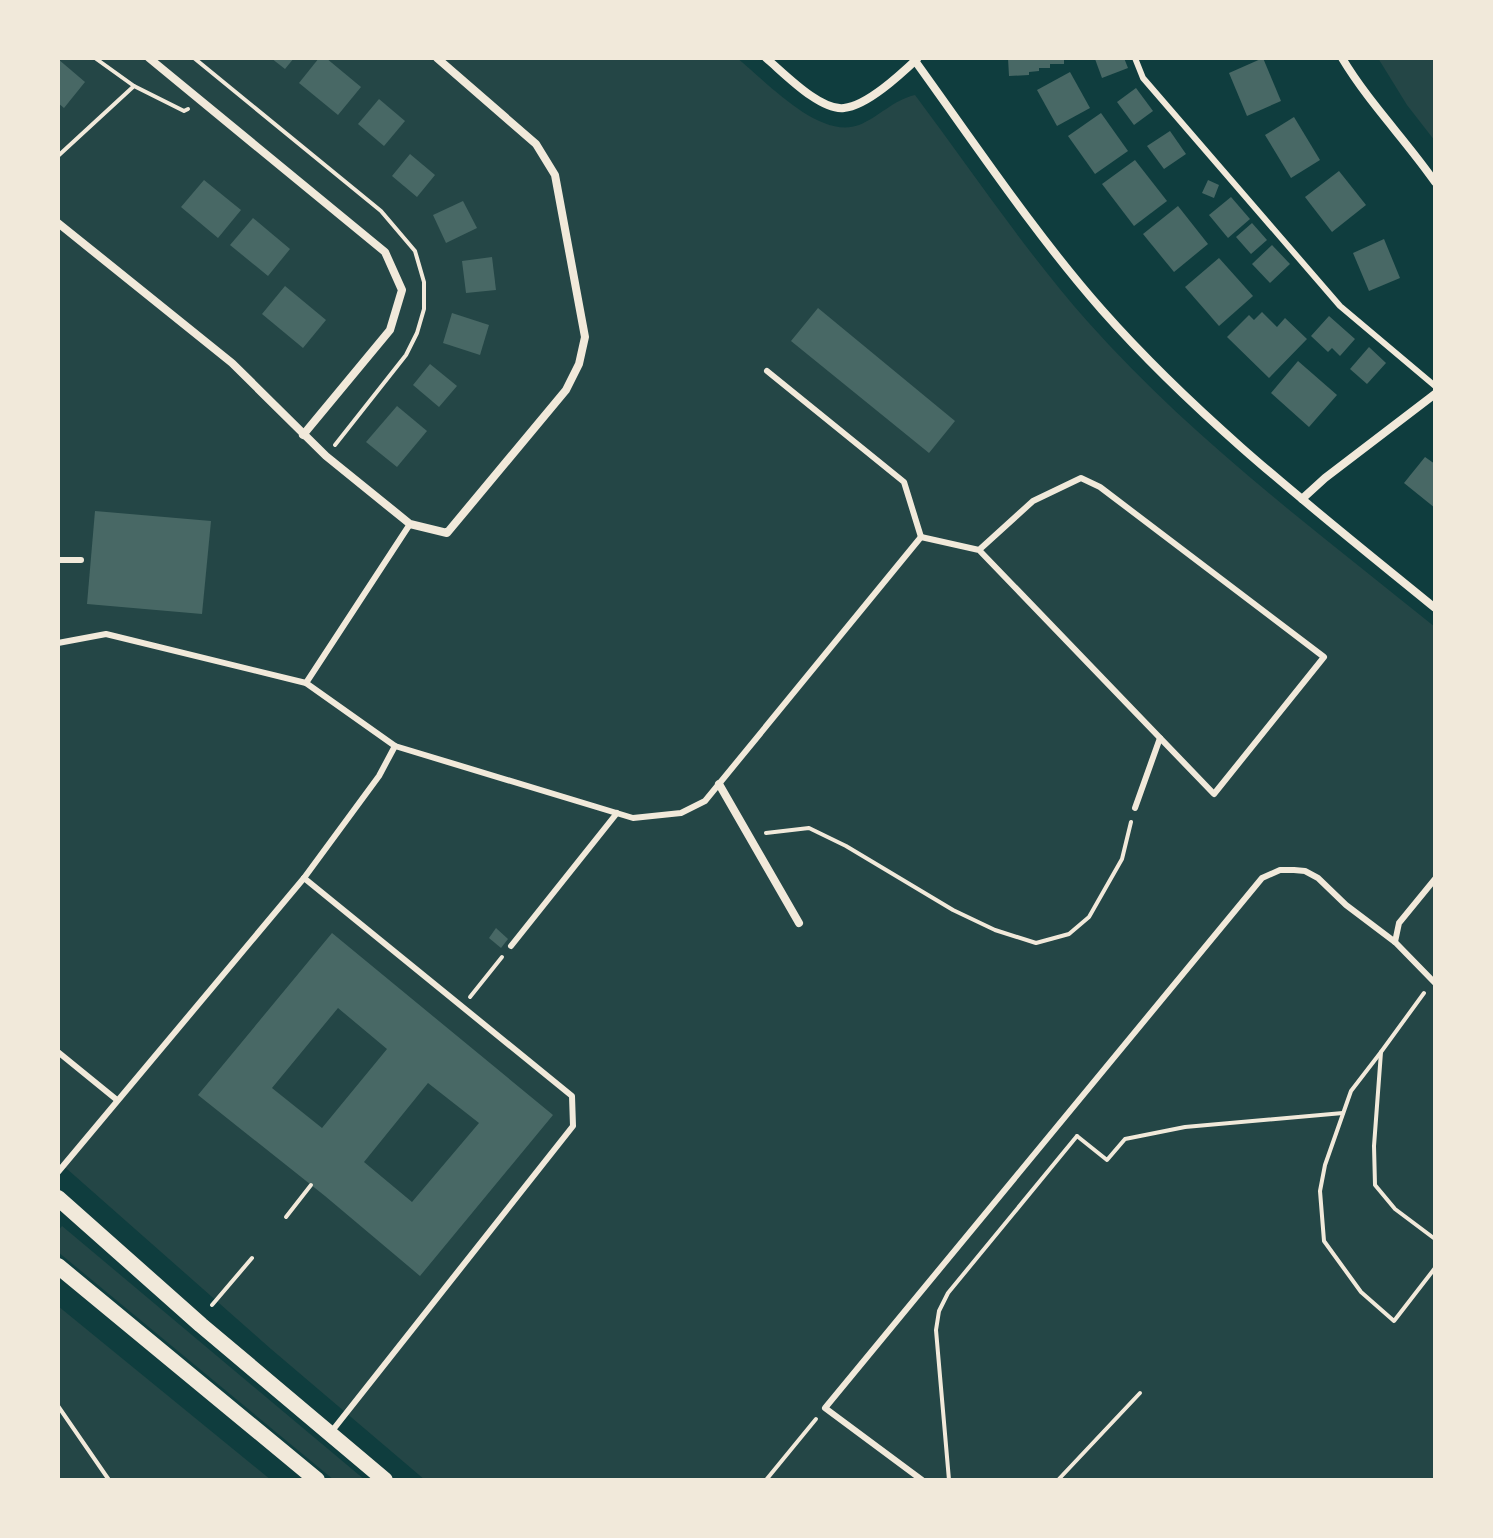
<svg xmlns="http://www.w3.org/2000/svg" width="1493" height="1538" font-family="Overpass,sans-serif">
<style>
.green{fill:#244646}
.building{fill:#486865;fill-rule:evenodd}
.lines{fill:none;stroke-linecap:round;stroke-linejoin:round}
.path{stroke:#f1e9da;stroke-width:4}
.service{stroke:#f1e9da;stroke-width:6}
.minor{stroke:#f1e9da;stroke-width:8}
.secondary{stroke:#f1e9da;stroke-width:16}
</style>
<rect width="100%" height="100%" fill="#0f3d3e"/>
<!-- green -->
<g class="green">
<path d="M58 58H737C767 82 819 140 859 125 879 117 893 100 915 95 972 171 1025 251 1088 322 1190 437 1316 531 1435 627V1480H425L271 1349 58 1161Z"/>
<path d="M1378 58H1435V141L1407 105Z"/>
<path d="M62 1226 365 1480H334L58 1252V1231Z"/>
<path d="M58 1306 271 1480H58Z"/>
</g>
<!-- building -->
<g class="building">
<path d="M271 58H294L285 69Z"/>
<path d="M319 58H326L361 87 338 115 299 83Z"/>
<path d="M1008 58H1064V64H1050V68H1039V71L1029 72V75L1009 76Z"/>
<path d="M1124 58 1128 68 1102 78 1095 59Z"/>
<path d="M1263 58 1281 101 1247 116 1229 73Z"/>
<path d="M58 59 85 82 64 108 58 103Z"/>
<path d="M1070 72 1090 108 1057 126 1037 90Z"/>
<path d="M1136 88 1153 111 1134 125 1117 102Z"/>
<path d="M379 99 405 121 384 146 358 124Z"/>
<path d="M1101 113 1128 151 1095 174 1068 136Z"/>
<path d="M1294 117 1320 160 1291 178 1265 135Z"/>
<path d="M1170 131 1186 154 1164 169 1147 146Z"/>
<path d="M410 154 435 175 417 197 392 176Z"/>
<path d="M1135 160 1167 201 1134 226 1102 184Z"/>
<path d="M1339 171 1366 205 1332 232 1305 197Z"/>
<path d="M204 180 241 210 218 238 181 207Z"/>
<path d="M1208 180 1219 185 1214 198 1202 193Z"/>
<path d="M1231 197 1250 219 1228 238 1209 215Z"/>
<path d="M463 201 477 228 446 243 433 215Z"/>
<path d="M1178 206 1208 244 1174 272 1143 234Z"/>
<path d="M253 218 290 249 268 276 230 245Z"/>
<path d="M1252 223 1267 240 1251 254 1236 237Z"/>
<path d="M1384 239 1400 278 1369 291 1353 253Z"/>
<path d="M1272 245 1290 264 1270 283 1252 264Z"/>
<path d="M492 257 496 290 466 293 462 261Z"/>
<path d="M1219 258 1253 296 1219 326 1185 287Z"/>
<path d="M285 286 326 320 303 348 262 314Z"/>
<path d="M818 308 955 421 929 453 791 341Z"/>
<path d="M1262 312 1277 327 1285 318 1307 339 1269 378 1227 337 1249 315 1254 320Z"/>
<path d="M452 313 489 325 480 355 443 343Z"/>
<path d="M1329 316 1355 339 1340 356 1332 348 1328 352 1311 336Z"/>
<path d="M1369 347 1386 363 1367 384 1350 369Z"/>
<path d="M1298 361 1337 395 1309 427 1271 393Z"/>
<path d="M430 364 457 386 439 407 413 385Z"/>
<path d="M397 406 427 431 397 467 366 442Z"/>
<path d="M1425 457 1435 464V508L1404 483Z"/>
<path d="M95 511 211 521 202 614 87 604Z"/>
<path d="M496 928 508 939 501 948 489 938Z"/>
<path d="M332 933 553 1115 420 1276 325 1196 198 1095ZM338 1008 387 1049 322 1128 272 1088ZM428 1083 479 1123 412 1202 364 1162Z"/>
</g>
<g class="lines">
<!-- path -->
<g class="path">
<path d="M95 58 134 86"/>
<path d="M194 58 381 211 415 251 424 282V309L417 333 406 355 335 445"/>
<path d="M58 156 134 86 184 111 188 109"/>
<path d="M766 833 809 828 846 846 953 910 995 930 1036 943 1069 934 1089 917 1122 859 1131 822"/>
<path d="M1424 993 1381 1052 1374 1146 1375 1185 1395 1209 1435 1239"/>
<path d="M470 997 502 957"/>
<path d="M1381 1052 1351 1091 1325 1165 1320 1191 1324 1241 1361 1292 1394 1321 1435 1268"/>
<path d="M1077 1136 1107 1160 1125 1139 1185 1127 1343 1113"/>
<path d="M286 1217 311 1185"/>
<path d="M212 1305 252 1258"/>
<path d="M58 1406 109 1480"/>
<path d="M766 1480 816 1419"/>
<path d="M949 1480 936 1330 939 1311 948 1293 1077 1136"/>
<path d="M1058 1480 1140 1393"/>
</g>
<!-- service -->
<g class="service">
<path d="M1135 58 1143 78 1340 306 1435 386"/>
<path d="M767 371 904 482 921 537"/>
<path d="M921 537 979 550 1214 794 1324 657 1100 487 1081 478 1033 501 979 550"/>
<path d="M58 560H81"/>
<path d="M58 643 106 634 306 683 395 746 633 818 681 813 705 801 921 537"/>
<path d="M306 683 410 524"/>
<path d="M1135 808 1160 738"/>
<path d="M304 878 572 1096 573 1126 332 1431"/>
<path d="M1395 942 1399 923 1435 879"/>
<path d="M511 946 617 813"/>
<path d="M58 1052 117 1100"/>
<path d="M58 1172 304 878 379 776 395 746"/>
<path d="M922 1480 825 1408 1262 878 1280 870H1294L1305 871 1318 878 1346 905 1395 942 1435 983"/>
</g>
<!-- minor -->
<g class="minor">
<path d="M149 58 385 252 402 290 390 330 303 435"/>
<path d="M766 58C784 73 820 111 844 108 867 106 901 74 917 59"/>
<path d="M913 58C973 141 1035 234 1102 310 1201 422 1320 514 1435 608"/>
<path d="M1342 58C1369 103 1405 139 1435 182"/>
<path d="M58 223 232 363 326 456 410 524 447 533 566 390 579 364 585 337 555 175 536 144 437 58"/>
<path d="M1302 499 1325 478 1435 394"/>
<path d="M719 784 799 923"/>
</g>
<!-- secondary -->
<g class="secondary">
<path d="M58 1198 201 1325 385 1480"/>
<path d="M58 1266 317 1480"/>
</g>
</g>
<!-- border -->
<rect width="1493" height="1538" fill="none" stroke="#f1e9da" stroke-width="120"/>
</svg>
